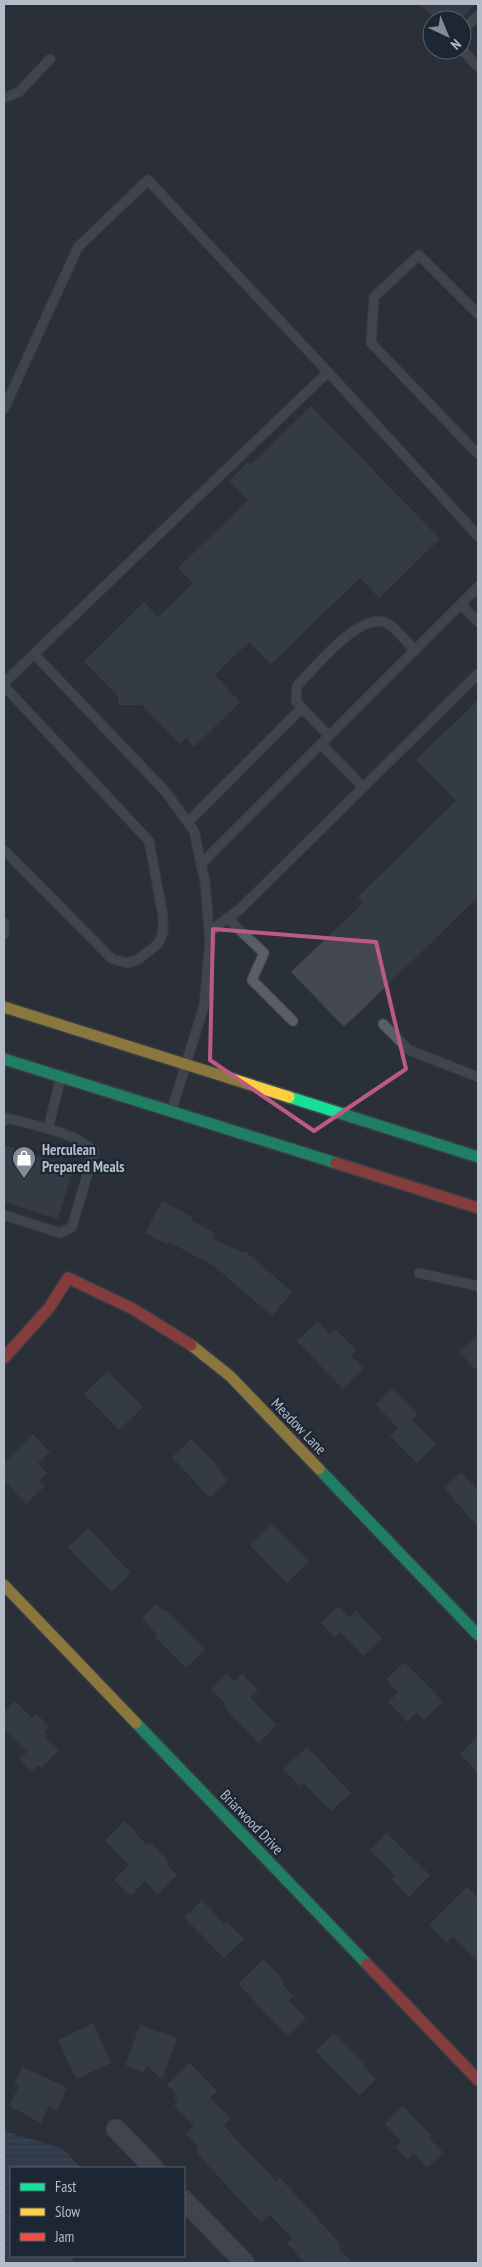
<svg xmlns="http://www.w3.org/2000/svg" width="482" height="2267" font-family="'PT Sans Narrow',sans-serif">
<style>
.water{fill:url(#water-rules)}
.building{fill:#444950}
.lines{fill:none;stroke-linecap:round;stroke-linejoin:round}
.lane-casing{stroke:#484c53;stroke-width:11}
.street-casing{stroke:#484c53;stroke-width:21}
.fast-casing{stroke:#484c53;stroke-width:14}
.slow-casing{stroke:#484c53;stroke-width:14}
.jam-casing{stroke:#484c53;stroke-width:14}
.lane{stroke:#5a5e66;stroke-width:9}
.street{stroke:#5a5e66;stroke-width:19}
.fast{stroke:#16e098;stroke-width:11}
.slow{stroke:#ffcf43;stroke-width:11}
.jam{stroke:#f24e42;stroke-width:11}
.marked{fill:none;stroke:#bc5a87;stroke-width:4;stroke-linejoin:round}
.labels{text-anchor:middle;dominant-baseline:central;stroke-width:4.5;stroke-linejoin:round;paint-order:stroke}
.poi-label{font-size:15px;font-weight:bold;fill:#b4bcc9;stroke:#1d2633;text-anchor:start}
.street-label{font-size:15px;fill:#b4bcc9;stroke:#1d2633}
</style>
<defs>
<pattern id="water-rules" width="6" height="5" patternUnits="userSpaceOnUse" patternTransform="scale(1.25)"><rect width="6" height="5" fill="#384963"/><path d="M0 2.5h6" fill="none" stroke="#526178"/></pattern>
</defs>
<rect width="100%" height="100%" fill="#2a3038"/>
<!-- water -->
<path class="water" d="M4 2131 63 2149 81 2168H11V2256H70L75 2263H4Z"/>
<!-- building -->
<g class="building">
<path d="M420 4H476L459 20H436Z"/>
<path d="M311 406 440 539 379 598 360 578 271 664 249 642 215 675 240 702 194 747 186 738 180 744 142 705H118V697L84 661 144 602 158 617 193 583 178 568 248 500 229 481 248 462 251 464Z"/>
<path d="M478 700V897L344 1027 291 972 363 903 358 897 374 881 456 801 416 760Z"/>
<path d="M4 1145 74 1167 58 1219 4 1202Z"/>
<path d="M162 1201 192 1217 191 1220 215 1233 212 1238 244 1253 245 1251 292 1292 272 1316 214 1266 169 1242 168 1245 145 1233Z"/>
<path d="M318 1321 330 1334 335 1329 356 1350 351 1355 364 1369 343 1389 297 1341Z"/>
<path d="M478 1334V1372L459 1352Z"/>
<path d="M108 1371 143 1407 119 1430 84 1394Z"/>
<path d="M392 1389 417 1414 412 1420 436 1444 417 1463 390 1436 398 1428 376 1405Z"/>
<path d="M33 1434 50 1452 38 1463 47 1473 39 1480 45 1486 26 1504 4 1480V1463Z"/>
<path d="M191 1439 221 1470 220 1472 228 1481 210 1498 172 1457Z"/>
<path d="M461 1472 478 1490V1527L444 1488Z"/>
<path d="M271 1524 309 1562 287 1583 250 1545Z"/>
<path d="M88 1528 131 1573 111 1592 68 1547Z"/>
<path d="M156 1604 162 1610 164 1609 205 1650 186 1668 155 1637 157 1635 142 1618Z"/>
<path d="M339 1606 349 1617 356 1611 382 1639 363 1656 340 1632 334 1637 321 1623Z"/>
<path d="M405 1662 443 1702 424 1720 417 1712 407 1722 388 1702 398 1693 386 1679Z"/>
<path d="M227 1674 234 1682 242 1674 258 1690 250 1697 277 1725 259 1743 231 1715 223 1705 225 1703 211 1690Z"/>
<path d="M15 1701 32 1718 36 1713 49 1726 44 1731 48 1735 45 1737 59 1750 41 1768 38 1765 31 1772 19 1759 27 1752 4 1729V1712Z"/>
<path d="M478 1735V1773L460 1754Z"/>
<path d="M307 1747 351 1793 331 1811 304 1783 300 1786 283 1769Z"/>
<path d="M125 1821 147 1845 150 1842 169 1862 166 1864 177 1875 158 1894 145 1881 131 1896 114 1880 129 1865 105 1840Z"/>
<path d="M387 1833 430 1875 409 1897 392 1879 395 1876 370 1850Z"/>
<path d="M467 1887 478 1898V1962L453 1936 446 1943 429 1925Z"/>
<path d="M202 1900 224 1924 227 1922 244 1939 224 1958 184 1917Z"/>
<path d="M264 1959 285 1982 282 1984 293 1996 289 2000 306 2018 287 2036 238 1984Z"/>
<path d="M93 2023 111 2063 76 2079 58 2040Z"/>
<path d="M140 2025 177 2038 162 2080 147 2065 144 2072 125 2065Z"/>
<path d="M334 2033 365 2064 363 2066 376 2079 359 2096 316 2051Z"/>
<path d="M190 2063 217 2091 210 2098 231 2118 224 2125 233 2136 276 2181 280 2178 310 2210 341 2245 339 2248 353 2263H305L287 2243 292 2238 270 2215 261 2223 196 2152 198 2146 186 2134 194 2126 174 2105 178 2101 173 2096 176 2094 167 2085Z"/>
<path d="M23 2067 67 2088 57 2110 49 2106 41 2123 9 2106 19 2086 14 2083Z"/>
<path d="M403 2106 432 2136 429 2138 443 2152 427 2168 413 2153 407 2159 395 2147 401 2141 385 2124Z"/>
</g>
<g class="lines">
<!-- lane casing -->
<g class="lane-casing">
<g id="lane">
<path d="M462 30 478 16"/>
<path d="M462 49 478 67"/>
<path d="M4 98 19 92 50 59"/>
<path d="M478 314 419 255 374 297 371 343 478 454"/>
<path d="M4 409 78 247 148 180 328 372"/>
<path d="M461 604 478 622"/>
<path d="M4 683 34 654"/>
<path d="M4 686 149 841 163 916V933L158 944 139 959 128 963 112 959 4 850"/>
<path d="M302 708 329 736"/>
<path d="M321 744 363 787"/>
<path d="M188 822 302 708 296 701 297 686C315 668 359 611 387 623 395 627 408 644 415 650"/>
<path d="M201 864 478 587"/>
<path d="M227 918 264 953 252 980 293 1021"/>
<path d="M4 923V934"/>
<path d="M209 932 240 909 478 674"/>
<path d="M383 1024 409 1050 478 1077"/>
<path d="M172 1109 204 1006 210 942 205 882 194 831 165 791 34 654 328 372 478 536"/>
<path d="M4 1121 7 1118C36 1126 71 1131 94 1151L72 1227 60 1233 4 1215"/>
<path d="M48 1129 60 1080"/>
<path d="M419 1273 478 1286"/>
</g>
</g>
<!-- street casing -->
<g class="street-casing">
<g id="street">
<path d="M116 2129 154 2168"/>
<path d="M184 2200 245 2263"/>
</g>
</g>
<!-- fast casing -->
<g class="fast-casing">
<g id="fast">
<path d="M4 1059 336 1163"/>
<path d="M289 1097 478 1157"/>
<path d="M319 1469 478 1635"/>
<path d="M136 1723 367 1964"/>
</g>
</g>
<!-- slow casing -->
<g class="slow-casing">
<g id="slow">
<path d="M4 1007 289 1097"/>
<path d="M191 1345 230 1376 319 1469"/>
<path d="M4 1585 136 1723"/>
</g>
</g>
<!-- jam casing -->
<g class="jam-casing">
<g id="jam">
<path d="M336 1163 478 1208"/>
<path d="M4 1358 49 1308 68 1278 133 1309 191 1345"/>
<path d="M367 1964 478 2080"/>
</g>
</g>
<!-- lane -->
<use href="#lane" class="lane"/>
<!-- street -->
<use href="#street" class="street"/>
<!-- fast -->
<use href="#fast" class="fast"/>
<!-- slow -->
<use href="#slow" class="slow"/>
<!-- jam -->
<use href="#jam" class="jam"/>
</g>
<!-- marked area -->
<path d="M0 0H482V2267H0ZM213 929 376 942 406 1069 314 1131 210 1060Z" fill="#2a3038" fill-opacity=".55" fill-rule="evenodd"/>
<path class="marked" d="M213 929 376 942 406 1069 314 1131 210 1060Z"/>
<!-- icons -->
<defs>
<g id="shop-pin" transform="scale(1.25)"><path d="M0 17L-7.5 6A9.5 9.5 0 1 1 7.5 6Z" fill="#848b96" stroke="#1d2633"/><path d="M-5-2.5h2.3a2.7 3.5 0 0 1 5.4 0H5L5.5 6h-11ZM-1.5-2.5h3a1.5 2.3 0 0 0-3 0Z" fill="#fff"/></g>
</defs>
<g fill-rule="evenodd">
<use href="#shop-pin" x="24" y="1158"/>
</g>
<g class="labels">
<!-- poi labels -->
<g class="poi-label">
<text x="42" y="1149">Herculean<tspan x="42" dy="17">Prepared Meals</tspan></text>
</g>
<!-- street labels -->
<g class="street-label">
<text transform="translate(299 1426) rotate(46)">Meadow Lane</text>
<text transform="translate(252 1822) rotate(46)">Briarwood Drive</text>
</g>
</g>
<!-- border -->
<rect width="482" height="2267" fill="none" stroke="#b4bcc9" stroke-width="10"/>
<!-- legend -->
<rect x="10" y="2167" width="175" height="90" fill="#1d2633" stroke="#59626f"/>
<rect x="20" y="2183" width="25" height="8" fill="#16e098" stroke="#59626f"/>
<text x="55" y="2192" font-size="15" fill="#b4bcc9">Fast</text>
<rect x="20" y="2208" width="25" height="8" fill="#ffcf43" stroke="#59626f"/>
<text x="55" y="2217" font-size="15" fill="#b4bcc9">Slow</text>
<rect x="20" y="2233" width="25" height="8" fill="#f24e42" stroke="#59626f"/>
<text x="55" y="2242" font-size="15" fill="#b4bcc9">Jam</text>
<!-- north arrow -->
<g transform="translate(447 35) rotate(136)"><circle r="24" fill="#1d2633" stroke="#59626f"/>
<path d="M0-4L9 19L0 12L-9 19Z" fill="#848b96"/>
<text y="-8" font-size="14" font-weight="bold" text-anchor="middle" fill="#b4bcc9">N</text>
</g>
</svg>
